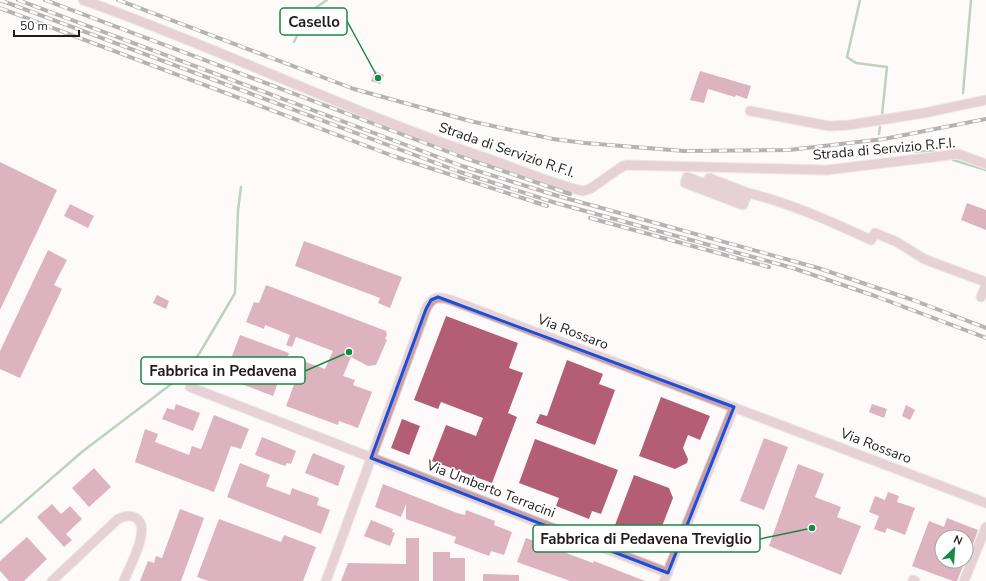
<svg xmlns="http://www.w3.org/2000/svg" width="986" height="581" font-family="'Nunito Sans',sans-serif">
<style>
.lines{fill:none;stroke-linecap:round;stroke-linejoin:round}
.stream{stroke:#70a47a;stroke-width:2.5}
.building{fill:#b35e75}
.minor-casing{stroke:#dbd6d7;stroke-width:11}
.minor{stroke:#caa1aa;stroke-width:9}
.rail-casing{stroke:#625c5d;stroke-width:4}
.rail{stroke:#fff;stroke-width:2.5;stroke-dasharray:8;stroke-linecap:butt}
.marked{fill:none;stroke:#1d4ed8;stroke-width:3;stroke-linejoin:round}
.labels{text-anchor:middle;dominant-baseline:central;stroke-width:3;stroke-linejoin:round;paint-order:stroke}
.street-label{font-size:14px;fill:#221b1d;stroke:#fff}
.leader{fill:none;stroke:#178942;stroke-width:1.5}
.callout-dot{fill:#178942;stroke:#fff;stroke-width:1.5}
.callout{fill:#fff;stroke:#178942;stroke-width:1.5}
.callout-label{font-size:15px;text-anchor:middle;font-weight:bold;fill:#221b1d}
</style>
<rect width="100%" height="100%" fill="#fefafa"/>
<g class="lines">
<!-- stream -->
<g class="stream">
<path d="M860 0 847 57 856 63 887 67 882 115"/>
<path d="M294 42 308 13 327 0"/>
<path d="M963 93 971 0"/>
<path d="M879 134 880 127"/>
<path d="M878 145 877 152 934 151"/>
<path d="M953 160 986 170"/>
<path d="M0 523 83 451 178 379 199 354 235 293 238 210 241 187"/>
</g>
</g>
<!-- building -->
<g class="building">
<path d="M375 71 384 75 380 84 371 81Z"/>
<path d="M700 71 751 86 747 99 736 95 735 97 708 89 704 103 690 100Z"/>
<path d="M0 162 57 190 0 310Z"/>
<path d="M967 203 986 210V230L961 220Z"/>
<path d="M70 204 94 216 88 228 64 216Z"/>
<path d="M304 241 402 277 390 308 378 303 380 298 295 266Z"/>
<path d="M48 250 67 260 54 285 62 289 20 378 0 369V351Z"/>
<path d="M266 285 386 331 387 334 385 339 387 340 376 365 368 366 351 357 343 376 355 380 353 385 372 392 358 428 339 421 338 425 286 406 303 361 325 369 333 351 296 337 292 347 286 345 290 335 265 325 264 329 246 322 254 302 259 303Z"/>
<path d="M157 295 169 301 166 309 153 303Z"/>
<path d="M446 316 518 343 509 368 523 373 508 413 517 417 492 483 432 461 446 425 476 436 483 418 441 402 438 409 414 400Z"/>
<path d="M240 335 289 353 273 396 224 377Z"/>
<path d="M567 360 603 374 599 384 615 390 595 445 536 423 540 414 547 416Z"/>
<path d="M661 397 710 416 700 440 688 435 683 448 688 459 687 463 675 469 639 456Z"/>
<path d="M176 404 200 413 193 431 162 419 167 408 174 410Z"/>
<path d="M872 404 887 409 884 418 869 412Z"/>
<path d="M906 405 915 410 910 420 902 416Z"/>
<path d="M214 415 249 429 241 449 231 446 214 492 135 462 145 429 158 434 155 442 189 455 192 446 201 449Z"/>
<path d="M402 419 420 426 409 455 391 448Z"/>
<path d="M262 437 296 451 291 464 287 463 285 466 255 455Z"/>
<path d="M764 438 788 447 764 510 740 501Z"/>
<path d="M535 439 618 470 601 514 592 511 589 519 556 506 559 498 519 483Z"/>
<path d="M313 453 345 466 338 486 305 473Z"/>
<path d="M240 463 270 475 266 486 290 495 292 488 319 498 317 505 330 510 321 534 227 497Z"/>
<path d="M798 464 824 474 815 497 841 507 837 517 861 526 841 575 769 546Z"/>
<path d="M94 468 111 487 89 507 72 488Z"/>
<path d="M634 475 669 488 673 498 659 534 649 538 615 525Z"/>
<path d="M383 484 457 513 465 515 466 510 495 521 494 525 512 532 504 555 491 551 489 556 454 543 456 537 406 519V504L401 517 375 507Z"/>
<path d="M888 492 899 496 897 502 915 508 905 535 887 528 885 533 874 529 879 516 869 512 875 496 885 500Z"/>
<path d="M52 504 61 514 70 506 82 519 66 534 72 540 64 547 37 517Z"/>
<path d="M180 509 204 518 181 581H140L148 561 154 563 156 556 162 558Z"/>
<path d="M947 518 978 530 972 547 966 544V537H942V561H965L957 581H953L912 566 929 521 944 527Z"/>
<path d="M219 519 281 542 284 535 316 547 303 581H208L197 577Z"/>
<path d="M371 520 393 529 392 532 395 533 390 546 364 536Z"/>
<path d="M27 537 47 559 24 581H9L0 571V561Z"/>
<path d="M406 538H419V581H341L348 563 406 564Z"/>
<path d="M526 538 593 563 594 561 645 581H570L517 562Z"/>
<path d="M433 552H450V558H465V581H433Z"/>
<path d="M483 574 519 575V581H483Z"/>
</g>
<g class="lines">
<!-- minor casing -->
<g class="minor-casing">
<g id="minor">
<path d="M83 0C217 47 345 110 480 156 514 167 548 183 583 191L590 189 623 166 627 165 827 170 958 154 986 164"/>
<path d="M750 111 829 126 849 125 924 113 986 100"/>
<path d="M687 177 745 199 743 205 685 183Z"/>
<path d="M706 184 709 178 748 193 746 198"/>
<path d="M748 193C790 203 832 222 871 240L875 233 897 242 924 259 986 282"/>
<path d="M981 297 986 285"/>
<path d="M190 387 668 573"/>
<path d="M913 580 915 581"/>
<path d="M52 581 118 519C124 516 130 514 136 518 152 528 129 567 124 581"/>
<path d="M326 581 426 309C432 296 439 296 451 300L986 503"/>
<path d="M664 581 734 407"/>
<path d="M964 581 986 527"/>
</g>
</g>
<!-- minor -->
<use href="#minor" class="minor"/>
<!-- rail casing -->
<g class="rail-casing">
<g id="rail">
<path d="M0 0 460 172 556 203 793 268 875 296 986 338"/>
<path d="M18 0 462 166 558 196 818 268 913 300 986 328"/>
<path d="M45 0 462 157 570 194"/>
<path d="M118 0 354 89 470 121 553 139 585 143 684 151 789 150 884 139 986 119"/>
<path d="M0 8 393 156 547 206"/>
<path d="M590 218 769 267"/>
</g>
</g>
<!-- rail -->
<use href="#rail" class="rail"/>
</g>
<!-- marked area -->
<path d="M0 0H986V581H0ZM438 297 734 407 668 573 371 458 426 309 431 300Z" fill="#fefafa" fill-opacity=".55" fill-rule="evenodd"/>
<path class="marked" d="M438 297 734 407 668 573 371 458 426 309 431 300Z"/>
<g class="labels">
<!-- street labels -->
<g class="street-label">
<text transform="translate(884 149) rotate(-5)">Strada di Servizio R.F.I.</text>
<text transform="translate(507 150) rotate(19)">Strada di Servizio R.F.I.</text>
<text transform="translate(573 332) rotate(21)">Via Rossaro</text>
<text transform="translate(876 446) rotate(21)">Via Rossaro</text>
<text transform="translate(491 489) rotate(21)">Via Umberto Terracini</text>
</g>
</g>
<!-- callouts -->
<path class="leader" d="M378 78L347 21M349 352L305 371M812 528L760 539"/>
<g class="callout-dot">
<circle cx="378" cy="78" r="4"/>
<circle cx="349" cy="352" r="4"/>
<circle cx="812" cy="528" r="4"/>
</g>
<g class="callout">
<rect x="280" y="8" width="67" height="27" rx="4"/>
<rect x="141" y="357" width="164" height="27" rx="4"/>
<rect x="533" y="525" width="227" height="27" rx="4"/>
</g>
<g class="callout-label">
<text x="314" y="27">Casello</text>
<text x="223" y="376">Fabbrica in Pedavena</text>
<text x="646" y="544">Fabbrica di Pedavena Treviglio</text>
</g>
<!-- north arrow -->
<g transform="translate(954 549) rotate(25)"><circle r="19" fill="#ffffff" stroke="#a7a4a5"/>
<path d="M0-3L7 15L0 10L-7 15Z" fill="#178942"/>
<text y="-6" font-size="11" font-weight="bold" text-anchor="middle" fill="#221b1d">N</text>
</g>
<!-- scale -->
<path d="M14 30v6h65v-6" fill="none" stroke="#221b1d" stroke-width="2"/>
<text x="20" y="30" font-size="12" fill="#221b1d" stroke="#ffffff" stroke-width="3" paint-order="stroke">50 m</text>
</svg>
